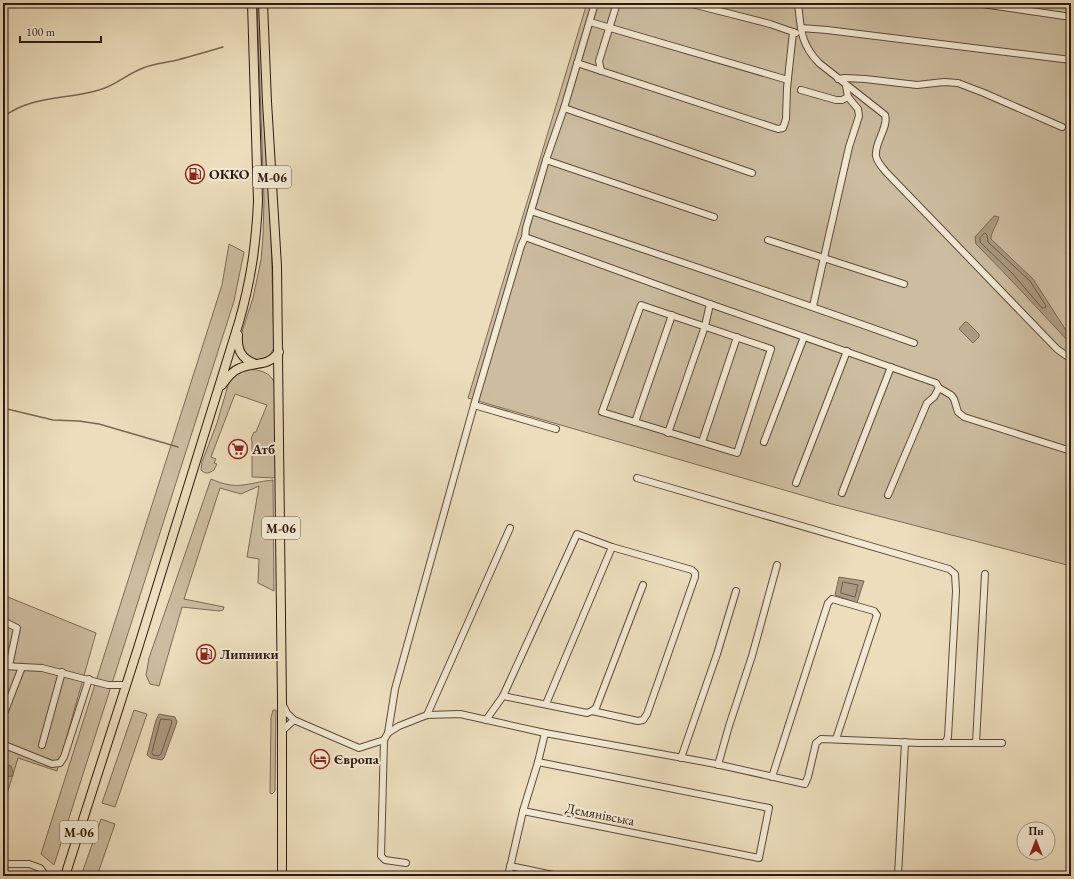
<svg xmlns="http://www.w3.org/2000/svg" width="1074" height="879" font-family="'EB Garamond',serif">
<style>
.green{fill:#ccbda0;stroke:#7c6b58}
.water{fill:#ab9b82;stroke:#796754}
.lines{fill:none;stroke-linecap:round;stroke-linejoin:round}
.shore{stroke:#6c5a49;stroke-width:1}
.stream{stroke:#796754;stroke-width:1.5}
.minor-casing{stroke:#5d4a3b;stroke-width:8}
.highway-casing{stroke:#2d1910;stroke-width:10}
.minor{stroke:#f3ead4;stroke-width:6}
.highway{stroke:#ecdebd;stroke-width:8}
.labels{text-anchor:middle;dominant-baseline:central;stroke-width:4;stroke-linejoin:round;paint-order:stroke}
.shield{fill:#f3ead4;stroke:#68584b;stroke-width:1}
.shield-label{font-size:13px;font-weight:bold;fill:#2d1910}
.poi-label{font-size:14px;font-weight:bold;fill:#2d1910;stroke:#f3ead4;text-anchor:start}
.street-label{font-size:14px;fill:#2d1910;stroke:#f3ead4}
</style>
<rect width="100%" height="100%" fill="#ecdebd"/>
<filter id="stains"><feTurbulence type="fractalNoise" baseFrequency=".005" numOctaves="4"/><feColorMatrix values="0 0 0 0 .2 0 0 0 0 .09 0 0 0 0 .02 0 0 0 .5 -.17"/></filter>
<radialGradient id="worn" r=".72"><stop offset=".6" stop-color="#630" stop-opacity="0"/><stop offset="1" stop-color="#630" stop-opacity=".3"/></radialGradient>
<!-- green -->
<g class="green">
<path d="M257 3H261L271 236 274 347C269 361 260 361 248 358L240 344V338L253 298 261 260 263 237 264 201Z"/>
<path d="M587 3H1071V566L832 504 468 398Z"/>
<path d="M229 244 244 252 234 301 54 865 41 854 222 285Z"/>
<path d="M246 369C259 370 271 371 275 385L277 478 252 477V441L251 439 254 432H256L267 405 235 394 211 457 216 459 214 463 217 464 214 470C209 473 206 475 201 470L202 462 217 423 229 382 231 377Z"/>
<path d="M211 479C238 491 246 483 273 480L274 591 258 583 259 559 247 557 259 486 241 494 220 488 184 599 224 607 223 610 219 611 182 607 159 686 150 684 146 675 149 658Z"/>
<path d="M3 595 96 633 57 771 18 758 3 807Z"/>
<path d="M134 710 147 714 115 807 102 803Z"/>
<path d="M273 710H276L275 787V791L272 794 270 793 271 718Z"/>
<path d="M101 819 115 824 97 876H81Z"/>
</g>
<!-- water -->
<g class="water">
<path d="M994 216 999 217C997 225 991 232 991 239L1033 279 1069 335V342C1038 309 1008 276 976 244L975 237Z"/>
<path d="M965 322H967L979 334V337L973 343 959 329Z"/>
<path d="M839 577 864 581 857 603 835 595Z"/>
<path d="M159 714 175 717 177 722 164 758 162 760 151 758 147 755 156 720Z"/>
<path d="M3 763 11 766 13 773V776L3 777Z"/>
</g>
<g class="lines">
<!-- shore -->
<g class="shore">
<path d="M985 233 987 235 988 242 1030 281 1046 306 1045 308H1042L1012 273 980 242V238Z"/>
<path d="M843 582 858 585 855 597 841 593Z"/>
<path d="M161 719 171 720 172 722 161 754 159 756 153 755 152 753Z"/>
</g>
<!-- stream -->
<g class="stream">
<path d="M3 117C32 95 66 100 99 90 115 86 127 74 143 68 152 64 163 63 173 61 189 57 206 52 223 47"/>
<path d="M3 408 53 420 79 421 99 424 178 447"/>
</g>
<!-- minor casing -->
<g class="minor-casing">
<g id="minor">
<path d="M688 3 770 24 796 33"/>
<path d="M798 3C801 29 800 43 819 63L885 115C889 127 874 143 876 156 877 162 882 167 886 172L1057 349 1071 359"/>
<path d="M976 3 1071 17"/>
<path d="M590 22 788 80"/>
<path d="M801 28 827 30 1071 60"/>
<path d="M577 63 778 129 783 128 786 119 787 88 793 32"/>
<path d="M601 71 599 61 617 3"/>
<path d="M838 79 845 78 865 79 917 85 944 82 958 83 984 93 1062 127"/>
<path d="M801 90 836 100H842L848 97"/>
<path d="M564 108 752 173"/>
<path d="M546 160 714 217"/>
<path d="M531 211C659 255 787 297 914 343"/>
<path d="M525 237 710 304 936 383 939 388 951 395 954 399 958 412 964 417 1071 451"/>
<path d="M768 240 904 284"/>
<path d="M1070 253 1071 254"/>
<path d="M641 305 771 349 737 453 602 412Z"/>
<path d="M813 306 849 147 859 116 858 109 848 97 846 86"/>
<path d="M474 405 556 429"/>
<path d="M635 422 672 315"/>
<path d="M668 433 705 326 710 304"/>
<path d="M702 442 737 337"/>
<path d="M764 442 804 337"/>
<path d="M637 478 949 569 955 574 956 591 948 737 945 743"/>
<path d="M796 483 847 351"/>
<path d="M842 493 891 367"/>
<path d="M888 495 927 403 934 397 939 388"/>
<path d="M3 621 17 628 9 666"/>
<path d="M3 666 42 668 108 685H126"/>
<path d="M503 696 587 713 592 711 596 708 643 585"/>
<path d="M546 704 612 547"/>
<path d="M283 705 287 713 294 720 359 748 384 740 388 733 399 726 427 715 460 714 545 733 716 764 805 784 808 777 816 743 821 739 920 743H1002"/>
<path d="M427 715 510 528"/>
<path d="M3 716 22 667"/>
<path d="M486 720 503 696 577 534 612 547 692 570 695 573V577L647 714 643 720 638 721 592 711"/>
<path d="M282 731 294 720"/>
<path d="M388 733 395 689 474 405 521 246 525 237 526 228 546 160 564 108 595 3"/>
<path d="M384 740 381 856 385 860 406 863"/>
<path d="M976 743 985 574"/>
<path d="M42 745 62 672"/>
<path d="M3 747 7 746 52 764 60 763 64 757 89 679"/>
<path d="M681 758 717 654 736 591"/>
<path d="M718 765 729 726 752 656 777 565"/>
<path d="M772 777 828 603 832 599 874 611 877 615 836 739"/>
<path d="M523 811 759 858 769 808 538 762"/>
<path d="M3 864H29L40 868 46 876"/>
<path d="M510 866 558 876"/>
<path d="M508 876 523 811 538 762 545 733"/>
<path d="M898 876 905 742"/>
</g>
</g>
<!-- highway casing -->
<g class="highway-casing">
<g id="highway">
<path d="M263 3 267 102 277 266 282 704V876"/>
<path d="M238 335C237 350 241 359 256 364"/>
<path d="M222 385C227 378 232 371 240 368 256 361 267 368 279 352"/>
<path d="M65 876 138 648 239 322C251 280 256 245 258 201L252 3"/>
</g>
</g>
<!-- minor -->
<use href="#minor" class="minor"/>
<!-- highway -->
<use href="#highway" class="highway"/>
</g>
<!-- icons -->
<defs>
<g id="fuel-ring" transform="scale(1)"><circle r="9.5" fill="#f3ead4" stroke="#8f2418" stroke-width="1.5"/><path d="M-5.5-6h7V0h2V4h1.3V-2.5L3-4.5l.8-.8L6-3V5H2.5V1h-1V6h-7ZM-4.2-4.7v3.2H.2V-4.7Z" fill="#8f2418"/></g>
<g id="supermarket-ring" transform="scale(1)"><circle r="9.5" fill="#f3ead4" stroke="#8f2418" stroke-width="1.5"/><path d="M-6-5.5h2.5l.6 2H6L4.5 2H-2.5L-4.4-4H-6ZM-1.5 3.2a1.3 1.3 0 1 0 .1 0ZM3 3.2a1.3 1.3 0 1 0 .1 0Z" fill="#8f2418"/></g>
<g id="hotel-ring" transform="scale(1)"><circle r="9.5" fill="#f3ead4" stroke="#8f2418" stroke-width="1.5"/><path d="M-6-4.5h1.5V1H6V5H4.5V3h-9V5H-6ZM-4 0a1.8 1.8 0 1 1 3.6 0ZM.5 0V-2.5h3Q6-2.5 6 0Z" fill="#8f2418"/></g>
</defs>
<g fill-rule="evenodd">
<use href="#fuel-ring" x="195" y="174"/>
<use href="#supermarket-ring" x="238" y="449"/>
<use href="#fuel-ring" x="206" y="654"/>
<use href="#hotel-ring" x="320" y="759"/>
</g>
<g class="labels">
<!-- shield labels -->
<g class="shield">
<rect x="253" y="166" width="38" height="22" rx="3"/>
<rect x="262" y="517" width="38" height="22" rx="3"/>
<rect x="60" y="821" width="38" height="22" rx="3"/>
</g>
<g class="shield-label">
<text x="272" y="177">М-06</text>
<text x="281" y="528">М-06</text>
<text x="79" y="832">М-06</text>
</g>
<!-- poi labels -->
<g class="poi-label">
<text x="209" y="174">ОККО</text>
<text x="252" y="449">Атб</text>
<text x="220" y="654">Липники</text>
<text x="334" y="759">Європа</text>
</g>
<!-- street labels -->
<g class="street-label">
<text transform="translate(600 814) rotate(11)">Демянівська</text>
</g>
</g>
<!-- margin -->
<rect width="1074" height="879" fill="none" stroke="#ecdebd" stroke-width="16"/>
<rect x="4" y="4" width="1066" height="871" fill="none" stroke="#2d1910" stroke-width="2"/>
<rect x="8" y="8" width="1058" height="863" fill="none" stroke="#2d1910"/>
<!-- north arrow -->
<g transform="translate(1036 841)"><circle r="19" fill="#f3ead4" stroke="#a49686"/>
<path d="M0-3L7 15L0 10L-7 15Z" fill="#8f2418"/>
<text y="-6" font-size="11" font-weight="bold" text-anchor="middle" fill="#2d1910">Пн</text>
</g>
<!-- scale -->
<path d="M20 36v6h81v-6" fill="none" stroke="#2d1910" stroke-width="2"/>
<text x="26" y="36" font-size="12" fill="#2d1910" stroke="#f3ead4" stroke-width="3" paint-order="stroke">100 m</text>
<rect width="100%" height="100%" filter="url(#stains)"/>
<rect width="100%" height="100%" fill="url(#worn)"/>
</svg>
